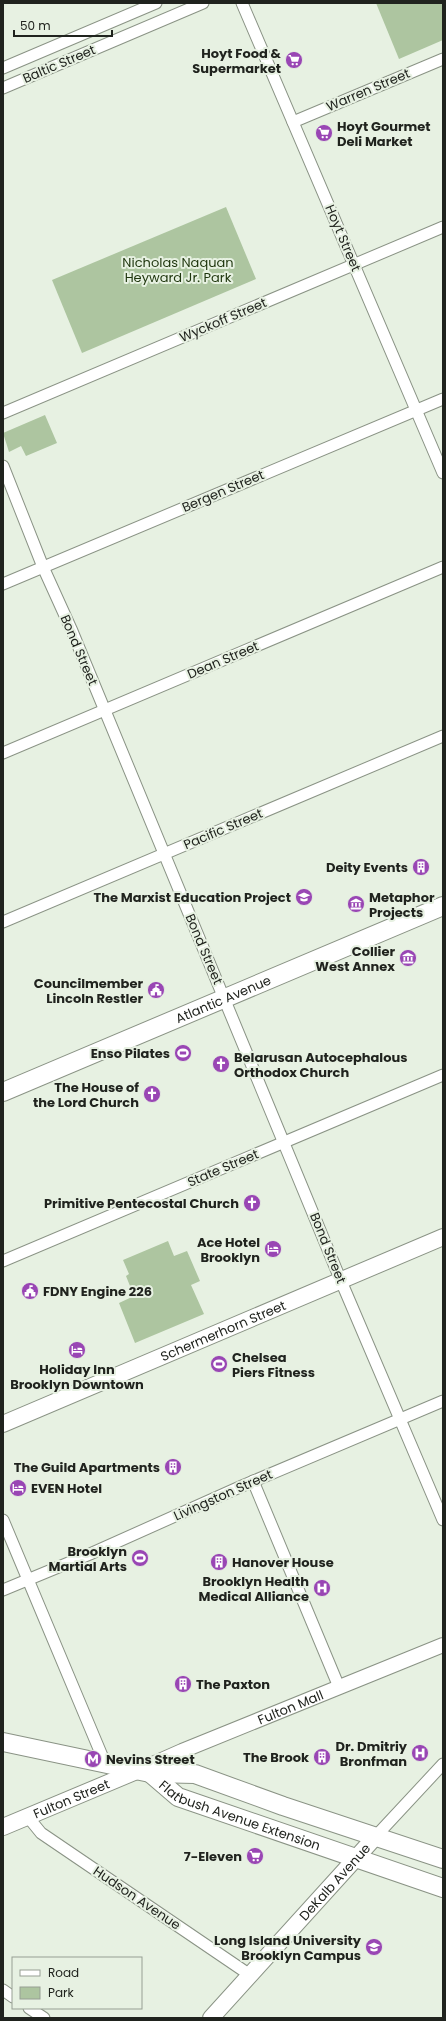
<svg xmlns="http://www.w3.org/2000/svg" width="446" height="2021" font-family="Poppins,sans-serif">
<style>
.green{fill:#adc5a0}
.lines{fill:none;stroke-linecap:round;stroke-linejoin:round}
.minor-casing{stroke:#8a9385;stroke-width:13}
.tertiary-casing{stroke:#8a9385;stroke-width:16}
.secondary-casing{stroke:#8a9385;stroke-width:18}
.primary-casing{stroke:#8a9385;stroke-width:20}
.minor{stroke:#fff;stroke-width:11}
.tertiary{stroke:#fff;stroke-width:14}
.secondary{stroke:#fff;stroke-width:16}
.primary{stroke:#fff;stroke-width:18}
.labels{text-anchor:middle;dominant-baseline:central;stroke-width:4;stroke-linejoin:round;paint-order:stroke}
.poi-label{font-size:13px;font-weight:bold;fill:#20231e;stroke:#e7f1e2;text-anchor:end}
.street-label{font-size:13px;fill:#20231e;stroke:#e7f1e2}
.park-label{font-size:13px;fill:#1e350d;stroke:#e7f1e2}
</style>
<rect width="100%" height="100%" fill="#e7f1e2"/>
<!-- green -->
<g class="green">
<path d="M376 3H443V40L399 59Z"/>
<path d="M226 207 256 279 82 353 52 280Z"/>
<path d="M45 415 57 443 26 456 21 446 9 452 3 433Z"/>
<path d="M168 1241 174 1256 187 1251 200 1281 191 1285 204 1314 135 1343 119 1303 134 1296 126 1276 129 1274 123 1260Z"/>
</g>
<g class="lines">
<!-- minor casing -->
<g class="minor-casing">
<g id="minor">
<path d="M242 3 443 473"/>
<path d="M3 68 156 3"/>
<path d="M3 88 203 3"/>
<path d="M293 122 443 59"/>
<path d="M3 413 443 227"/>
<path d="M3 466 43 567 72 631 341 1281 443 1520"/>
<path d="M3 584 443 399"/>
<path d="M3 753 443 567"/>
<path d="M3 922 443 736"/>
<path d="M3 1261 443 1075"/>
<path d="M253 1481 339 1687"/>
<path d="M3 1520 105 1763"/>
<path d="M3 1590 90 1554 242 1486 443 1401"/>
<path d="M28 1817 41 1833 250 1975"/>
<path d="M376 1836 443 1764"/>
<path d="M3 1990 13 1997"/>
<path d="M29 2008 44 2018"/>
</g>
</g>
<!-- tertiary casing -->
<g class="tertiary-casing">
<g id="tertiary">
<path id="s1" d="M139 1770 182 1751 443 1645"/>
</g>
</g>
<!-- secondary casing -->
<g class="secondary-casing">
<g id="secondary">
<path id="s2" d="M3 1424 443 1237"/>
<path id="s3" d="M3 1827 139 1770"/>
<path id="s4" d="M211 2018 376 1836"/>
</g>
</g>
<!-- primary casing -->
<g class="primary-casing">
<g id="primary">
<path id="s5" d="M3 1092 443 906"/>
<path d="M3 1742 150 1773 195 1774 283 1806 443 1859"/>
<path id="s6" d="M150 1773 178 1797 443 1888"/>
</g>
</g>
<!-- minor -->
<use href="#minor" class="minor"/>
<!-- tertiary -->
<use href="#tertiary" class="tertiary"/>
<!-- secondary -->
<use href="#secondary" class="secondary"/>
<!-- primary -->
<use href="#primary" class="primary"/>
</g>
<!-- icons -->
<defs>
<g id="supermarket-disc" transform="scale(0.9)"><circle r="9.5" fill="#9946b4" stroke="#e7f1e2"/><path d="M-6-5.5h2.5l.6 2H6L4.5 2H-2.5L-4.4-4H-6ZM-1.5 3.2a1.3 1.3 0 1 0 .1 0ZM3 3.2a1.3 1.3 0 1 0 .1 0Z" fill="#fff"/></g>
<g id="building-disc" transform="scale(0.9)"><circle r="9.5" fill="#9946b4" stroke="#e7f1e2"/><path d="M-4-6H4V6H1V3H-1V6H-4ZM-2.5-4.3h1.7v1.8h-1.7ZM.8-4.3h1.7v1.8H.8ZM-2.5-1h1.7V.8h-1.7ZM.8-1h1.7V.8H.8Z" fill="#fff"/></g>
<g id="school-disc" transform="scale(0.9)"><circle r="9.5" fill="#9946b4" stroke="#e7f1e2"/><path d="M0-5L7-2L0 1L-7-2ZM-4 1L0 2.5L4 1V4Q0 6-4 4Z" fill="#fff"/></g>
<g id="museum-disc" transform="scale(0.9)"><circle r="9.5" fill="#9946b4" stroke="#e7f1e2"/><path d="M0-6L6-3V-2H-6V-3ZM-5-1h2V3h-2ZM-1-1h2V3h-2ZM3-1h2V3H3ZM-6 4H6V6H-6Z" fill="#fff"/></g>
<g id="civic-disc" transform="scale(0.9)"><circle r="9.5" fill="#9946b4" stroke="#e7f1e2"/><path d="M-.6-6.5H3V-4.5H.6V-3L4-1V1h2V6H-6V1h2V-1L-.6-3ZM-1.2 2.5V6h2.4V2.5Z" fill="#fff"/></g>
<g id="stadium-disc" transform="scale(0.9)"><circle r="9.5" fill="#9946b4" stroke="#e7f1e2"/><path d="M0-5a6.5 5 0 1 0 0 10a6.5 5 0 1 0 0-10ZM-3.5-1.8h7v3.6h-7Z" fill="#fff"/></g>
<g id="church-disc" transform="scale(0.9)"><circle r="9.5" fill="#9946b4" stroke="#e7f1e2"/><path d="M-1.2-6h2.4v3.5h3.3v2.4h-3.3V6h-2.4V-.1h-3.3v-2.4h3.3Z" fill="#fff"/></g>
<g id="hotel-disc" transform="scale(0.9)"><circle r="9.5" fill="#9946b4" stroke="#e7f1e2"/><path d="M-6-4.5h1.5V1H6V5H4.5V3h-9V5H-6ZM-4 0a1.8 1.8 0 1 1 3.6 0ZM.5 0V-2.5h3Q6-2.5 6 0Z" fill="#fff"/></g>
<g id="hospital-disc" transform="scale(0.9)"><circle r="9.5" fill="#9946b4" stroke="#e7f1e2"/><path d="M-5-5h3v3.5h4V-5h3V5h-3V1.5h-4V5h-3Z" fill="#fff"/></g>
<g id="metro-disc" transform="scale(0.9)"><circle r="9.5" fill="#9946b4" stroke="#e7f1e2"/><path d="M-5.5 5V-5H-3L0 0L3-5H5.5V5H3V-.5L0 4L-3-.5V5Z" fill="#fff"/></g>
<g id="university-disc" transform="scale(0.9)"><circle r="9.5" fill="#9946b4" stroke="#e7f1e2"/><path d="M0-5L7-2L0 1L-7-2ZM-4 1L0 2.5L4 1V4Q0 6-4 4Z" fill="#fff"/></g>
</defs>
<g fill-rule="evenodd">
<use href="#supermarket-disc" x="294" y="60"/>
<use href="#supermarket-disc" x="324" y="133"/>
<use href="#building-disc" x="421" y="867"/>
<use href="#school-disc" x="304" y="897"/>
<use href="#museum-disc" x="356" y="904"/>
<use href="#museum-disc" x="408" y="958"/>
<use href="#civic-disc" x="156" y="990"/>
<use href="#stadium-disc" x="183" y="1053"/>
<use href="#church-disc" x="221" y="1064"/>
<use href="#church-disc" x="152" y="1094"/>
<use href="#church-disc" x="252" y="1203"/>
<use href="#hotel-disc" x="273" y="1249"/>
<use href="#civic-disc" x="30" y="1291"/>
<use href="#hotel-disc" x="77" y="1350"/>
<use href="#stadium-disc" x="219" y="1364"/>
<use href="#building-disc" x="173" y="1467"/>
<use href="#hotel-disc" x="18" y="1488"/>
<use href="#stadium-disc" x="140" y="1558"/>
<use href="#building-disc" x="219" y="1562"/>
<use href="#hospital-disc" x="322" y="1588"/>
<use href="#building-disc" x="183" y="1684"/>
<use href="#hospital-disc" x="420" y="1753"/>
<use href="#building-disc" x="322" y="1757"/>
<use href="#metro-disc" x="93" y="1759"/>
<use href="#supermarket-disc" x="255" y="1856"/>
<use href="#university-disc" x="374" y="1947"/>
</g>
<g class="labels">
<!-- poi labels -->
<g class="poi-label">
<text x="281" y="53">Hoyt Food &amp;<tspan x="281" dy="15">Supermarket</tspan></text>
<text x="337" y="126" text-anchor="start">Hoyt Gourmet<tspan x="337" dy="15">Deli Market</tspan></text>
<text x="408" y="867">Deity Events</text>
<text x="291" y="897">The Marxist Education Project</text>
<text x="369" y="897" text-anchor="start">Metaphor<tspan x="369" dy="15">Projects</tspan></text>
<text x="395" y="951">Collier<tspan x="395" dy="15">West Annex</tspan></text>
<text x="143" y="983">Councilmember<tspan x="143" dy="15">Lincoln Restler</tspan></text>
<text x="170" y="1053">Enso Pilates</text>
<text x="234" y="1057" text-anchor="start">Belarusan Autocephalous<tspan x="234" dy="15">Orthodox Church</tspan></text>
<text x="139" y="1087">The House of<tspan x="139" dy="15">the Lord Church</tspan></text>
<text x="239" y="1203">Primitive Pentecostal Church</text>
<text x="260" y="1242">Ace Hotel<tspan x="260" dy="15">Brooklyn</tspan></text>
<text x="43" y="1291" text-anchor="start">FDNY Engine 226</text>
<text x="232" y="1357" text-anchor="start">Chelsea<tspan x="232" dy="15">Piers Fitness</tspan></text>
<text x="77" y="1369" text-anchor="middle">Holiday Inn<tspan x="77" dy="15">Brooklyn Downtown</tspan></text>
<text x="160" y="1467">The Guild Apartments</text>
<text x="31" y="1488" text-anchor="start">EVEN Hotel</text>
<text x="127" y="1551">Brooklyn<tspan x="127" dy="15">Martial Arts</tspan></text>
<text x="232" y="1562" text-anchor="start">Hanover House</text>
<text x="309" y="1581">Brooklyn Health<tspan x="309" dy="15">Medical Alliance</tspan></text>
<text x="196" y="1684" text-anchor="start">The Paxton</text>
<text x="407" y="1746">Dr. Dmitriy<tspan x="407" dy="15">Bronfman</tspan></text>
<text x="309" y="1757">The Brook</text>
<text x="106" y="1759" text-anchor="start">Nevins Street</text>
<text x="242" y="1856">7-Eleven</text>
<text x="361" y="1940">Long Island University<tspan x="361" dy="15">Brooklyn Campus</tspan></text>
</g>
<!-- street labels -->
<g class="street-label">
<text transform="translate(59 64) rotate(-23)">Baltic Street</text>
<text transform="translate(368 90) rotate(-23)">Warren Street</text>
<text transform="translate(343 238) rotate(67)">Hoyt Street</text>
<text transform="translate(223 320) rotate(-23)">Wyckoff Street</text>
<text transform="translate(223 491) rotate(-23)">Bergen Street</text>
<text transform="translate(79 650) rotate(67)">Bond Street</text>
<text transform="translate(223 660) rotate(-23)">Dean Street</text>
<text transform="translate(223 829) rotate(-23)">Pacific Street</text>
<text transform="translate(204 949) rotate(67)">Bond Street</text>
<text stroke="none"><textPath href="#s5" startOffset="239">Atlantic Avenue</textPath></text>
<text transform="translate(223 1168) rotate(-23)">State Street</text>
<text transform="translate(328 1248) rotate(68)">Bond Street</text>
<text stroke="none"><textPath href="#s2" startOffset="239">Schermerhorn Street</textPath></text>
<text transform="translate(223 1495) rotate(-24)">Livingston Street</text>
<text stroke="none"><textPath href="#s1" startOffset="164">Fulton Mall</textPath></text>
<text stroke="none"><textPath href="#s3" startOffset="74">Fulton Street</textPath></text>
<text stroke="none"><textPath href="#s6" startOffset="101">Flatbush Avenue Extension</textPath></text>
<text stroke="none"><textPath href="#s4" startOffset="184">DeKalb Avenue</textPath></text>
<text transform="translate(137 1898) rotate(34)">Hudson Avenue</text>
</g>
<!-- park labels -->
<g class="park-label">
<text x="178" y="262">Nicholas Naquan<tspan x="178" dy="15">Heyward Jr. Park</tspan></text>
</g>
</g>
<!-- border -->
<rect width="446" height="2021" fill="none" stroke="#20231e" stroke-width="8"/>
<!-- legend -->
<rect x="12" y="1957" width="130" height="52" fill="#e7f1e2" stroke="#979f94"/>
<rect x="20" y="1970" width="20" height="6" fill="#ffffff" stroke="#979f94"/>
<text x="48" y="1977" font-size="12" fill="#20231e">Road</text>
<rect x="20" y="1987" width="20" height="12" fill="#adc5a0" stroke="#979f94"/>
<text x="48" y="1997" font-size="12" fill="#20231e">Park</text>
<!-- scale -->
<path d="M14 30v6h98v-6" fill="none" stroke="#20231e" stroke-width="2"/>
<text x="20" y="30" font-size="12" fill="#20231e" stroke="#e7f1e2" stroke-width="3" paint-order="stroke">50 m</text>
</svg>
